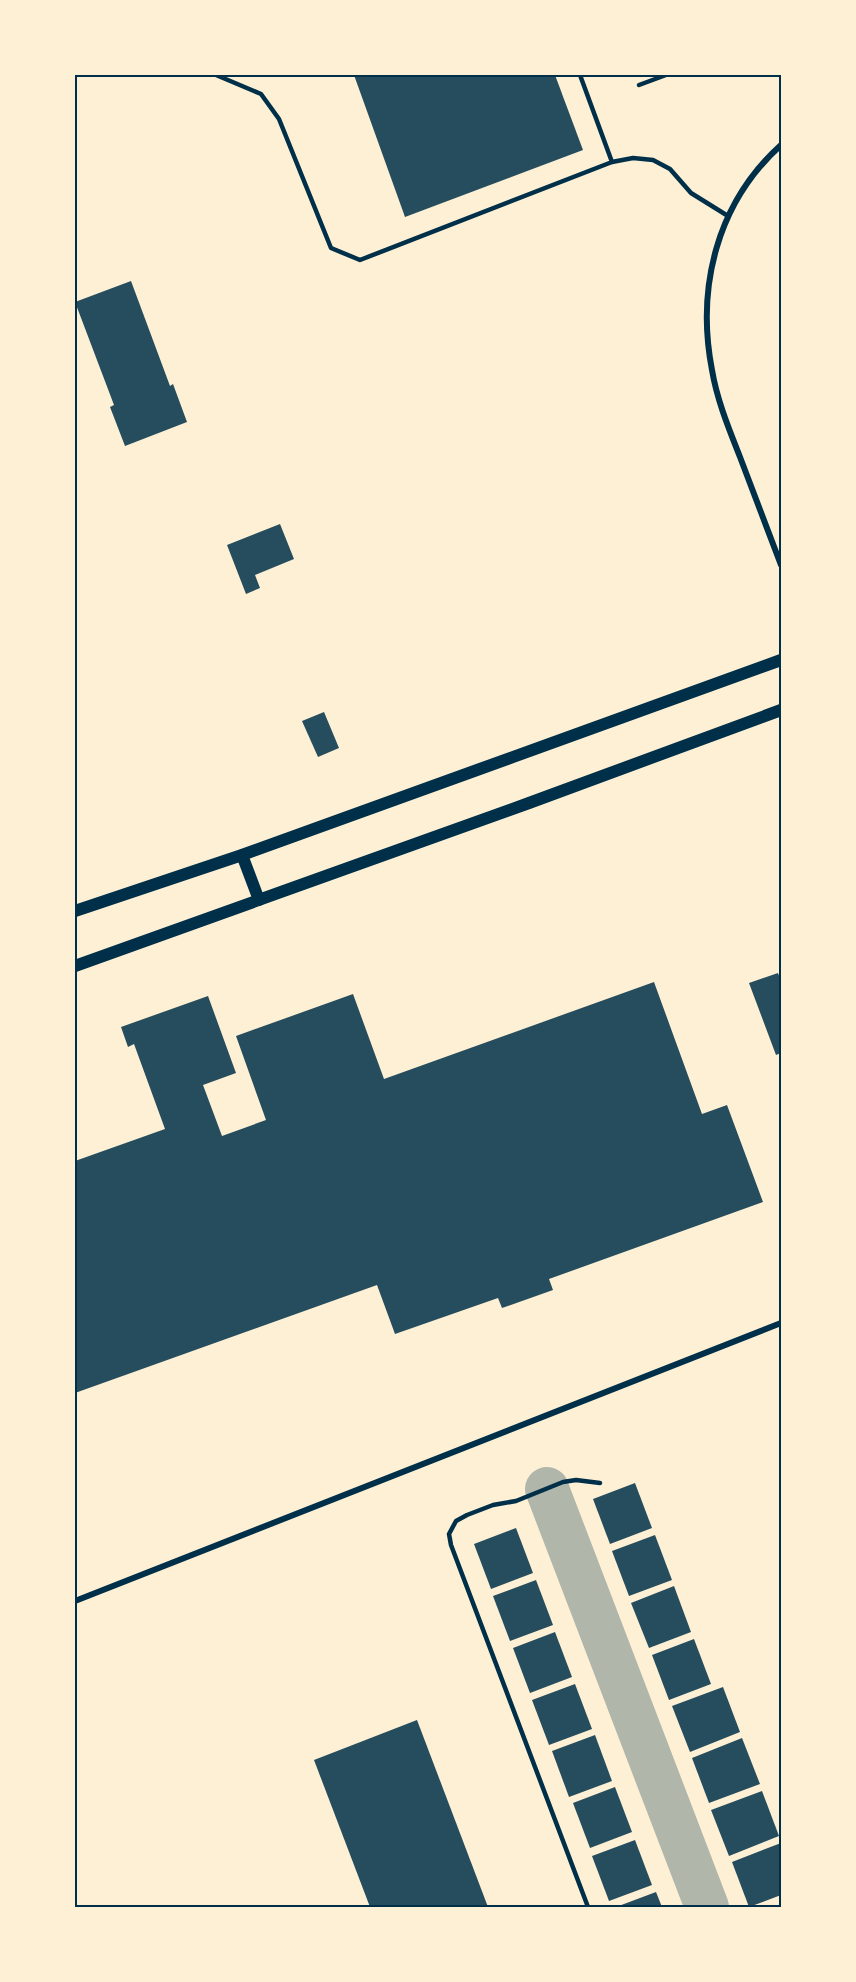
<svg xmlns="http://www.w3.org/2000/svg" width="856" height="1982" font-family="'DejaVu Sans',sans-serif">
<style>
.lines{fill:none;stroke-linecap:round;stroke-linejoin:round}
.taxiway{stroke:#b1b6ab;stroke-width:44}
.building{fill:#264d5e}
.service{stroke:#003049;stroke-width:4.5}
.minor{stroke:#003049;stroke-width:6}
.secondary{stroke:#003049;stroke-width:12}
.neatline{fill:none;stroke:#003049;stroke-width:2}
</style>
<rect width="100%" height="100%" fill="#fdf0d5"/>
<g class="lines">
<!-- taxiway -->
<path class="taxiway" d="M547 1489 707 1907"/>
</g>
<!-- building -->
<g class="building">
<path d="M354 75H555L583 150 405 217Z"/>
<path d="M131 281 170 386 173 384 187 422 125 446 110 407 114 405 75 302Z"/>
<path d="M280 524 294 559 255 575 260 588 246 594 227 545Z"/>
<path d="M324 712 339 748 318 757 302 721Z"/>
<path d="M778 973 781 981V1053L776 1055 749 983Z"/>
<path d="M654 982 702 1114 727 1105 763 1202 549 1279 553 1290 502 1308 498 1298 395 1334 377 1285 75 1393V1161L165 1129 134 1044 128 1047 121 1027 208 996 236 1073 203 1085 222 1136 266 1120 236 1036 353 994 384 1079Z"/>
<path d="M635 1483 652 1528 610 1544 593 1499Z"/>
<path d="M516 1528 533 1573 491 1589 474 1544Z"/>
<path d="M655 1535 672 1580 629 1596 612 1551Z"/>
<path d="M536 1580 553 1625 510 1641 493 1596Z"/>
<path d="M674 1586 691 1632 649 1648 631 1603Z"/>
<path d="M555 1632 572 1677 530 1693 513 1648Z"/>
<path d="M694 1639 711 1684 669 1700 652 1655Z"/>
<path d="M575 1684 592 1729 549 1745 532 1700Z"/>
<path d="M723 1687 740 1732 690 1752 672 1706Z"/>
<path d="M417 1720 488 1907H370L314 1760Z"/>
<path d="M595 1735 612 1781 569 1797 552 1751Z"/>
<path d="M742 1738 760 1784 709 1803 692 1758Z"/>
<path d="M615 1787 632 1832 590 1848 573 1803Z"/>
<path d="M762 1791 779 1836 729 1856 711 1810Z"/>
<path d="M635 1840 652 1885 609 1901 592 1856Z"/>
<path d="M781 1843V1895L749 1907 732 1862Z"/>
<path d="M656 1892 662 1907H616Z"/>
</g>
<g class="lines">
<!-- service -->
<g class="service">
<path d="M216 75 261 94 279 119 331 248 360 260 612 162 580 75"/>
<path d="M639 85 666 75"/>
<path d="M612 162 633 158 653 160 670 169 691 193 728 216"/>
<path d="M588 1907 451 1545 449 1534 456 1521 467 1515 493 1505 516 1501 563 1482 576 1480 600 1483"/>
</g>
<!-- minor -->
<g class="minor">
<path d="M781 145C717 203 696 287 712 370 717 400 729 429 740 457 754 493 767 529 781 565"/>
<path d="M75 1601 781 1323"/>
</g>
<!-- secondary -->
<g class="secondary">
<path d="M242 855 259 900"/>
<path d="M75 911 242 855 781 660"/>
<path d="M75 966 529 803 781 710"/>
</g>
</g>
<!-- border -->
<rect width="856" height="1982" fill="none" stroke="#fdf0d5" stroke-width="153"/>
<rect x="76" y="76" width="704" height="1830" class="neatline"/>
</svg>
